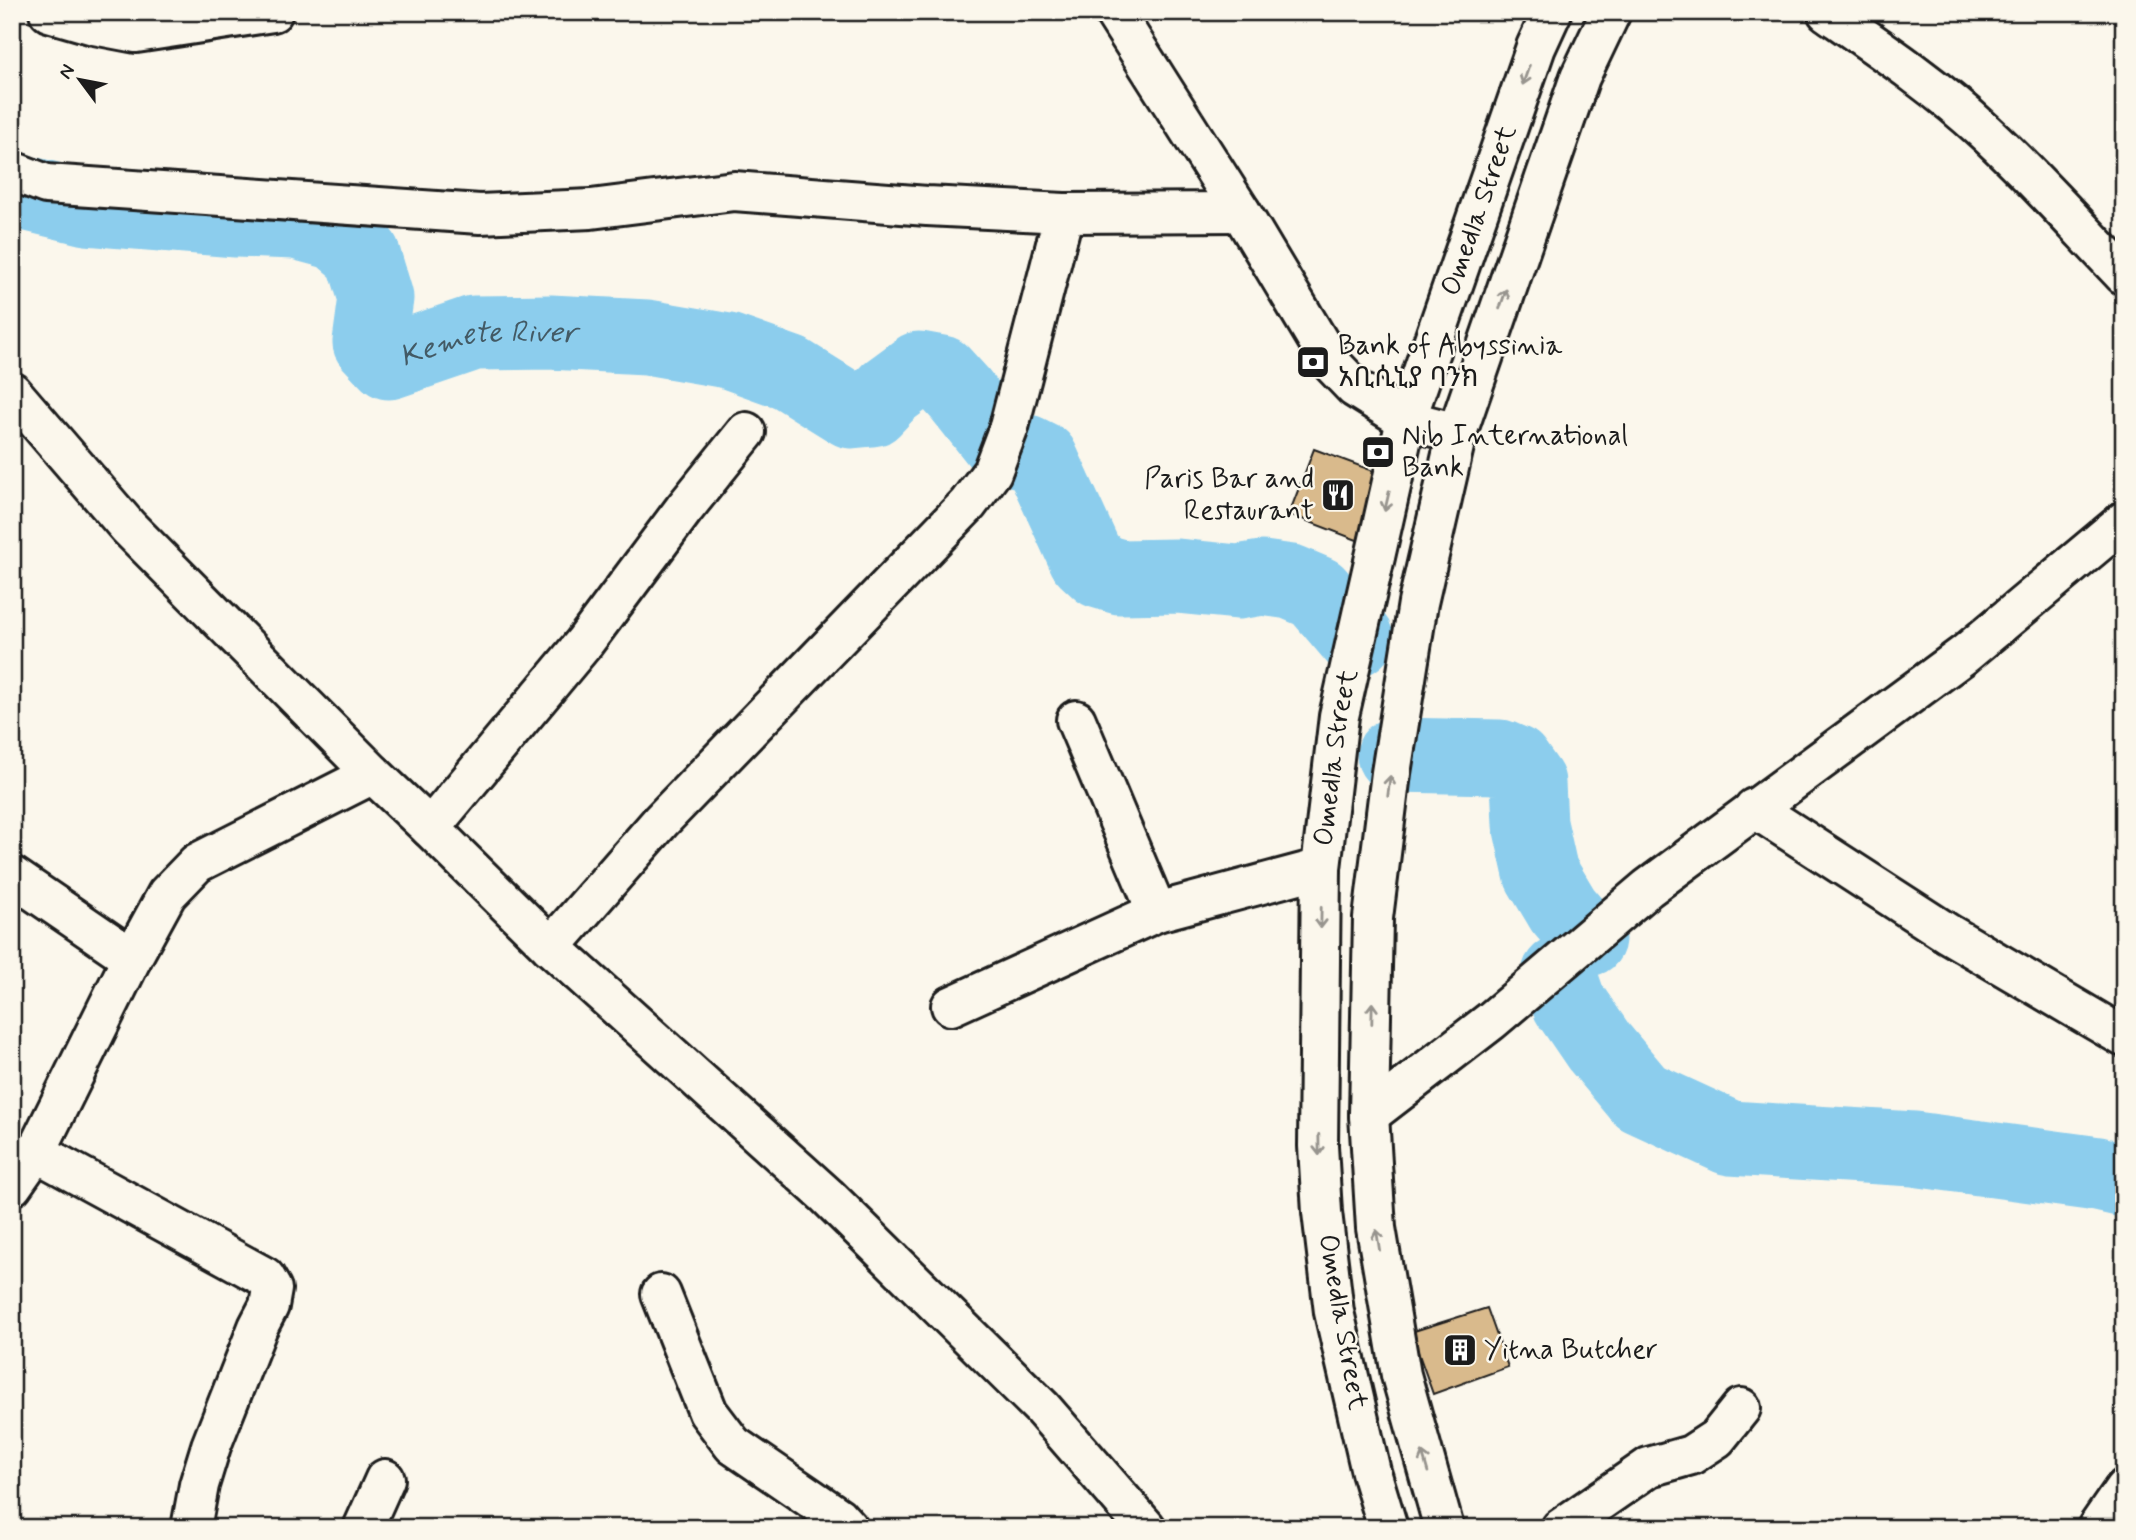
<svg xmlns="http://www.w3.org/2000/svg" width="2136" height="1540" font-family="Mynerve,'Noto Sans Ethiopic',sans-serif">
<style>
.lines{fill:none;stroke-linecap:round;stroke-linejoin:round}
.river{stroke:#8ccded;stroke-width:75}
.building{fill:#d9ba8c;stroke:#1c1c1c;stroke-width:2}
.minor-casing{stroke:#1c1c1c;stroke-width:44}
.secondary-casing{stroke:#1c1c1c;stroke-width:44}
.minor{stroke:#fbf7ec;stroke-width:38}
.secondary{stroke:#fbf7ec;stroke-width:38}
.oneway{stroke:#97948e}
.labels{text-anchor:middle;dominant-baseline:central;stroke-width:5;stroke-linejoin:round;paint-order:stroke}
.street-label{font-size:28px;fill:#1c1c1c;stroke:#fbf7ec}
.poi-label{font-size:28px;fill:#1c1c1c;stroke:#fbf7ec;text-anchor:start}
.water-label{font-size:30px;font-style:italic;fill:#435a65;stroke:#fbf7ec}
</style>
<rect width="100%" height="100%" fill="#fbf7ec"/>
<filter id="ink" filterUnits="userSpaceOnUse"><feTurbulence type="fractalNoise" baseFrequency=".0143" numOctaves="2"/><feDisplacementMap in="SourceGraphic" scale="14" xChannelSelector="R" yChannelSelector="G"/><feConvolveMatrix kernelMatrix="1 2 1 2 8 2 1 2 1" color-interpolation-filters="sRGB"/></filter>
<g filter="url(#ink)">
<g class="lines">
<!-- river -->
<g class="river">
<path id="s1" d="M12 188 25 193 87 208 237 220 296 222 337 233 363 255 376 298 370 342 389 362 474 333 550 332 647 337 728 351 790 373 851 411 872 409 889 391 919 369 941 373 960 394 1002 447 1027 452 1041 459 1086 558 1100 571 1120 577 1177 576 1238 582 1262 578 1291 582 1317 593 1356 639"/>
<path d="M1394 755 1500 757 1514 763 1528 783 1530 824 1541 873 1563 910 1588 939"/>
<path d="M1559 974 1569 1003 1599 1047 1641 1097 1730 1138 1914 1149 2098 1174 2124 1180"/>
</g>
</g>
<!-- building -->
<g class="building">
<path d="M1314 449 1387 476 1362 542 1289 514Z"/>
<path d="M1487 1308 1508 1367 1433 1394 1411 1332Z"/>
</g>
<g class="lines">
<!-- minor casing -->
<g class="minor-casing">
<g id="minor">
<path d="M49 12 94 25 136 33 273 12"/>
<path d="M1114 12 1241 212 1332 364 1355 388 1406 420 1457 433"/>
<path d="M1827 12C1882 50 1937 87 1985 132 2034 177 2078 227 2124 275"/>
<path d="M12 171 46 184 480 214 591 209 734 191 927 206 1064 213 1009 427 992 472 968 504 661 821 551 947"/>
<path d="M1064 213 1241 212"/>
<path d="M12 392 128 527 373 774 430 828 551 947 827 1196 1042 1408 1146 1528"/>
<path d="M1076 720 1157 912"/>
<path d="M1754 808 1947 933 2124 1037"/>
<path d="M430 828 584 643 684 509 746 432"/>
<path d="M12 876 132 958"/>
<path d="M951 1006 1157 912 1321 868"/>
<path d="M1369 1115 1491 1021 1648 888 1965 654 2124 521"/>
<path d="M36 1152 265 1277 272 1289 269 1306 258 1327 211 1446 199 1485 191 1528"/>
<path d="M12 1186 36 1152 132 958 167 894 197 863 373 774"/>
<path d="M661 1294 708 1412 733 1445 838 1517 848 1528"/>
<path d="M363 1528 385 1479"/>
<path d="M1561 1528 1649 1467 1691 1455 1717 1438 1741 1408"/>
<path d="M2097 1528 2124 1489"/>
</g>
</g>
<!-- secondary casing -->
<g class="secondary-casing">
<g id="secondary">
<path id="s2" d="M1388 1528 1371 1472 1334 1312 1322 1212 1318 1146 1321 868 1339 716 1406 420 1536 47 1552 12"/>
<path d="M1444 1528 1401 1375 1376 1228 1369 1115 1373 918 1391 773 1418 603 1457 433 1580 77 1611 12"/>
</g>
</g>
<!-- minor -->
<use href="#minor" class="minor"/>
<!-- secondary -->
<use href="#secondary" class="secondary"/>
</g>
<!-- one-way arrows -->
<defs><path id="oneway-shaft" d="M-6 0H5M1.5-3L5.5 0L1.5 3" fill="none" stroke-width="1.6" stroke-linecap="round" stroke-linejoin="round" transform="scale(1.75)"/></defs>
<g class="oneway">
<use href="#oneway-shaft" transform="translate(1526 75) rotate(109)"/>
<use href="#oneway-shaft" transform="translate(1503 299) rotate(-71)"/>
<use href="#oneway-shaft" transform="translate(1387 501) rotate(103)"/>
<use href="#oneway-shaft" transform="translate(1389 786) rotate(-83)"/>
<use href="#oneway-shaft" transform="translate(1321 918) rotate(91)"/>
<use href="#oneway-shaft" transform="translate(1372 1013) rotate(-89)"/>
<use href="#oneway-shaft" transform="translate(1319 1145) rotate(89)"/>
<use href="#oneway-shaft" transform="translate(1378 1240) rotate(-99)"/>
<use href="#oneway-shaft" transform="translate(1425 1462) rotate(-106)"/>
</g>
</g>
<!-- icons -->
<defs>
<g id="bank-square" transform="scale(1.75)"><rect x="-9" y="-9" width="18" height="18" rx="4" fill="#1c1c1c" stroke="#fbf7ec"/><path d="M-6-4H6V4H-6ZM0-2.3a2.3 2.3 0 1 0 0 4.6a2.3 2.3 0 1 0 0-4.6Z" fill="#fff"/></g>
<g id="restaurant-square" transform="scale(1.75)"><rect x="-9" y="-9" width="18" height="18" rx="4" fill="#1c1c1c" stroke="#fbf7ec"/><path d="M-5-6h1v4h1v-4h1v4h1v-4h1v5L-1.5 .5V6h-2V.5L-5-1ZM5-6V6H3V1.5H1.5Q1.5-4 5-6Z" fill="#fff"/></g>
<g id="building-square" transform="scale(1.75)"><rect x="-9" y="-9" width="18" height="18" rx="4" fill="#1c1c1c" stroke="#fbf7ec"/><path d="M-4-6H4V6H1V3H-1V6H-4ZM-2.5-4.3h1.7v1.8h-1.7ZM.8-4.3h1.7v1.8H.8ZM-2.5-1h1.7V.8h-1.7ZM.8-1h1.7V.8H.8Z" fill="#fff"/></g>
</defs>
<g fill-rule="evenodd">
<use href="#bank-square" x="1313" y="362"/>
<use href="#bank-square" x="1378" y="452"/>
<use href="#restaurant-square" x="1338" y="495"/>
<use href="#building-square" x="1460" y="1350"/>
</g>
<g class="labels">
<!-- street labels -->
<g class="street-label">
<text stroke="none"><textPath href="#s2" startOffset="1346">Omedla Street</textPath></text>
<text stroke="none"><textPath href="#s2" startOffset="779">Omedla Street</textPath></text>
<text transform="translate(1342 1322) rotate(80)">Omedla Street</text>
</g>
<!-- poi labels -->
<g class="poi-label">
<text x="1338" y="346">Bank of Abyssinia<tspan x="1338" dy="32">አቢሲኒያ ባንክ</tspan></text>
<text x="1402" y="436">Nib International<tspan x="1402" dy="32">Bank</tspan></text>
<text x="1314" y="479" text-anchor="end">Paris Bar and<tspan x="1314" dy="32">Restaurant</tspan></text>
<text x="1484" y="1350">Yitna Butcher</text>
</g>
<!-- water labels -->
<g class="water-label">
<text stroke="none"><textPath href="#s1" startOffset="583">Kemete River</textPath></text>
</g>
</g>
<!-- margin -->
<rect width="2136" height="1540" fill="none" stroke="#fbf7ec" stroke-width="42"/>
<rect x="21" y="21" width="2094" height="1498" fill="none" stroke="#1c1c1c" stroke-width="2.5" filter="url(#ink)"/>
<!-- north arrow -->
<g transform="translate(80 80) rotate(302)" stroke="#fbf7ec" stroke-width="5" paint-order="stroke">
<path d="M0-5L12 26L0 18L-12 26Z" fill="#1c1c1c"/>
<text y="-10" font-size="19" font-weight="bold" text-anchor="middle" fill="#1c1c1c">N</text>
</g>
</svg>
